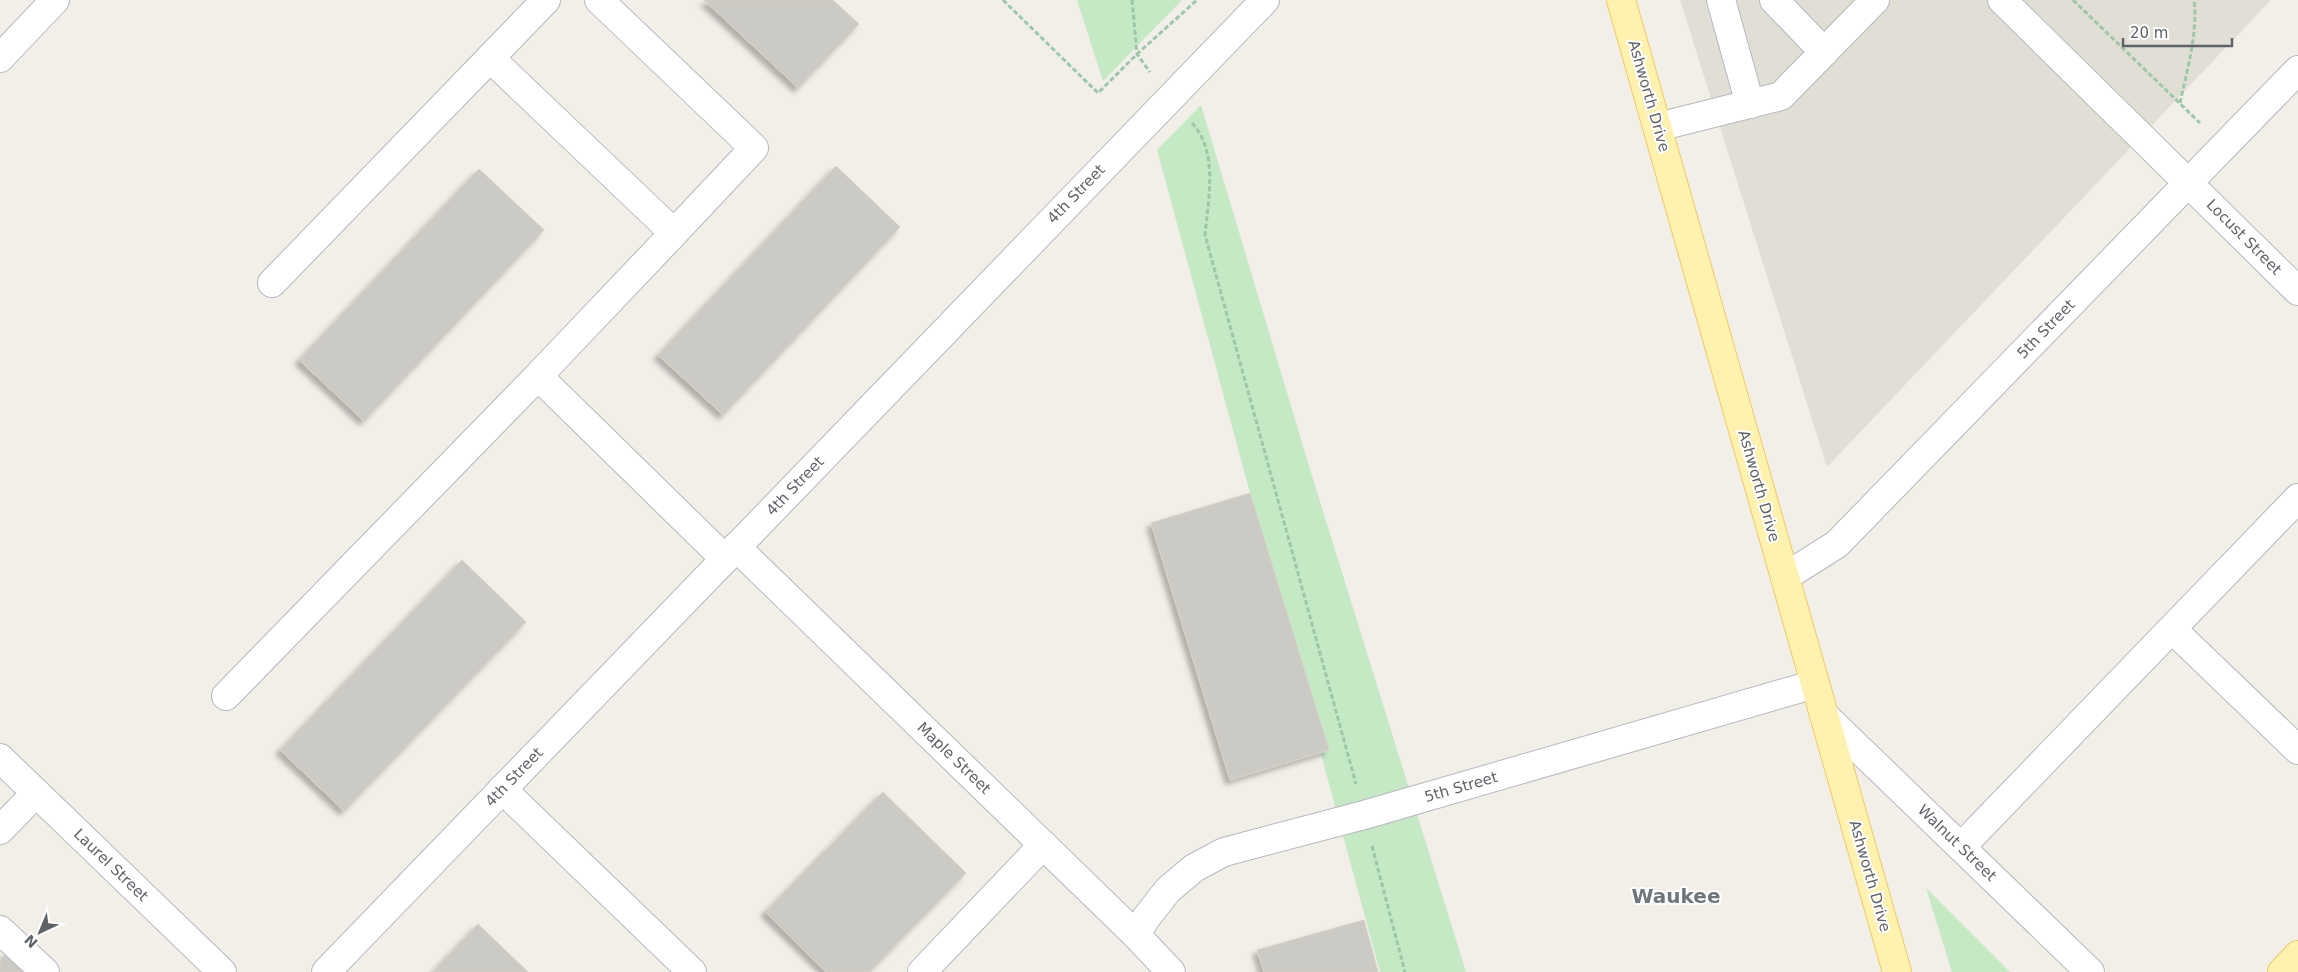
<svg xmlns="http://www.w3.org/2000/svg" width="2298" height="972" font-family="'DejaVu Sans',sans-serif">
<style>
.education{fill:#e1ded6}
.green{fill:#c5e8c5}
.building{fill:#cccac5;stroke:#d6d1c6;filter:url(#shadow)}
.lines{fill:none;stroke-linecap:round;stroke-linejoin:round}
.minor-casing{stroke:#b5b8bc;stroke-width:30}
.major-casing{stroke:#f2c960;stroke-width:30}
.path{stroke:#9cc7a9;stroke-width:3;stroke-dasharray:5 2.5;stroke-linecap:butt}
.minor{stroke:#fff;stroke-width:28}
.major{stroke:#fff2af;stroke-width:28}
.labels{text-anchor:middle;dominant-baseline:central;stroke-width:4;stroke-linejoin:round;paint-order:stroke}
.street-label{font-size:15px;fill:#5f6368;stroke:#fff}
.district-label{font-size:20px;font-weight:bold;fill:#70757a;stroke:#fff}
</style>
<defs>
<filter id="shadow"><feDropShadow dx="-4.5" dy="4.5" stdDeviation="2.5" flood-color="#0004"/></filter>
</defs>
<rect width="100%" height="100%" fill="#f1efe8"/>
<!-- education -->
<path class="education" d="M1680 0H2271L1827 467Z"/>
<!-- green -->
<g class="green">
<path d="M1077 0H1182L1103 81Z"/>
<path d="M1201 105 1309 466 1466 972H1380L1157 150Z"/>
<path d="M1926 888 2010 972H1952Z"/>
</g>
<!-- building -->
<g class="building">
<path d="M704 0H833L859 24 798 88Z"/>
<path d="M836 166 900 227 723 415 658 355Z"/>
<path d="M479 169 544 230 364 421 299 360Z"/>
<path d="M1250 493 1329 750 1230 780 1151 523Z"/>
<path d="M462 560 526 622 344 811 280 750Z"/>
<path d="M883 792 966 873 869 972H826L765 912Z"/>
<path d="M1364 920 1378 972H1264L1257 950Z"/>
<path d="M478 924 528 972H433Z"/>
<path d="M9 951 31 972H0V961Z"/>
</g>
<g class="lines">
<!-- minor casing -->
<g class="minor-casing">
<g id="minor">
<path d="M599 0 754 148 674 233"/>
<path d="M1721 0 1750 104"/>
<path d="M1774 0 1824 52"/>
<path d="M2002 0 2298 291"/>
<path d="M0 58 55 0"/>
<path d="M490 58 546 0"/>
<path d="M1658 127 1781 96 1875 0"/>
<path d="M272 283 490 58 674 233 538 376 725 559"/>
<path d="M736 547 1136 935 1171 972"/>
<path d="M1785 577 1837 544 2298 70"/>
<path d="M2172 629 2298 750"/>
<path d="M226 696 538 376"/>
<path d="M1824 715 2090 972"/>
<path d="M0 758 222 972"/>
<path d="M502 789 692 972"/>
<path d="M0 830 36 793"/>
<path d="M1961 847 2298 498"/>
<path d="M0 930 45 972"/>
<path d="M1136 935 1146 918 1168 890 1194 868 1224 852 1364 815 1815 684"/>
<path d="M326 972 1265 0"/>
<path d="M922 972 1043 845"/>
</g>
</g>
<!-- major casing -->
<g class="major-casing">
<g id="major">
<path d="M1621 0 1897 972"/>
<path d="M2282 972 2298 955"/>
</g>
</g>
<!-- path -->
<g class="path">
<path d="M1003 0 1098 93 1137 54 1197 0"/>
<path d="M1132 0 1137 54 1150 72"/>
<path d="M2073 0 2200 123"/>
<path d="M2180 103C2187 70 2198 34 2194 0"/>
<path d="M1192 123C1219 152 1208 200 1205 235L1356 784"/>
<path d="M1372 846 1405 972"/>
</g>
<!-- minor -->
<use href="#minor" class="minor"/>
<!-- major -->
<use href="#major" class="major"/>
</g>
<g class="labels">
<!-- street labels -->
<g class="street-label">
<text transform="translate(1649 96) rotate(74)">Ashworth Drive</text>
<text transform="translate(1076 194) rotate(-46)">4th Street</text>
<text transform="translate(2244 237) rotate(45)">Locust Street</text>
<text transform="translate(2046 329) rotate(-46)">5th Street</text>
<text transform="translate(795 486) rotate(-46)">4th Street</text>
<text transform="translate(1759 486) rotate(74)">Ashworth Drive</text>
<text transform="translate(954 758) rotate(44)">Maple Street</text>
<text transform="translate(514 777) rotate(-46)">4th Street</text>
<text transform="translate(1461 787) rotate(-16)">5th Street</text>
<text transform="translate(1957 843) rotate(44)">Walnut Street</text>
<text transform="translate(111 865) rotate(44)">Laurel Street</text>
<text transform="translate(1870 876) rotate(74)">Ashworth Drive</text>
</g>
<!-- district labels -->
<g class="district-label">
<text x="1676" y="896">Waukee</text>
</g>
</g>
<!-- north arrow -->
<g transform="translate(40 932) rotate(224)" stroke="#ffffff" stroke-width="4" paint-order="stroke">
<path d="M0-4L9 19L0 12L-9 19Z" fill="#5f6368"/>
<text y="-8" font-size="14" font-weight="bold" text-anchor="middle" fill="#5f6368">N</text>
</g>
<!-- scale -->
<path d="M2123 38v8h109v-8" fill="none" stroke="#5f6368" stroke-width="2.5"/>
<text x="2130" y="38" font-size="15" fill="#5f6368" stroke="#ffffff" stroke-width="4" paint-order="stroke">20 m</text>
</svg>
